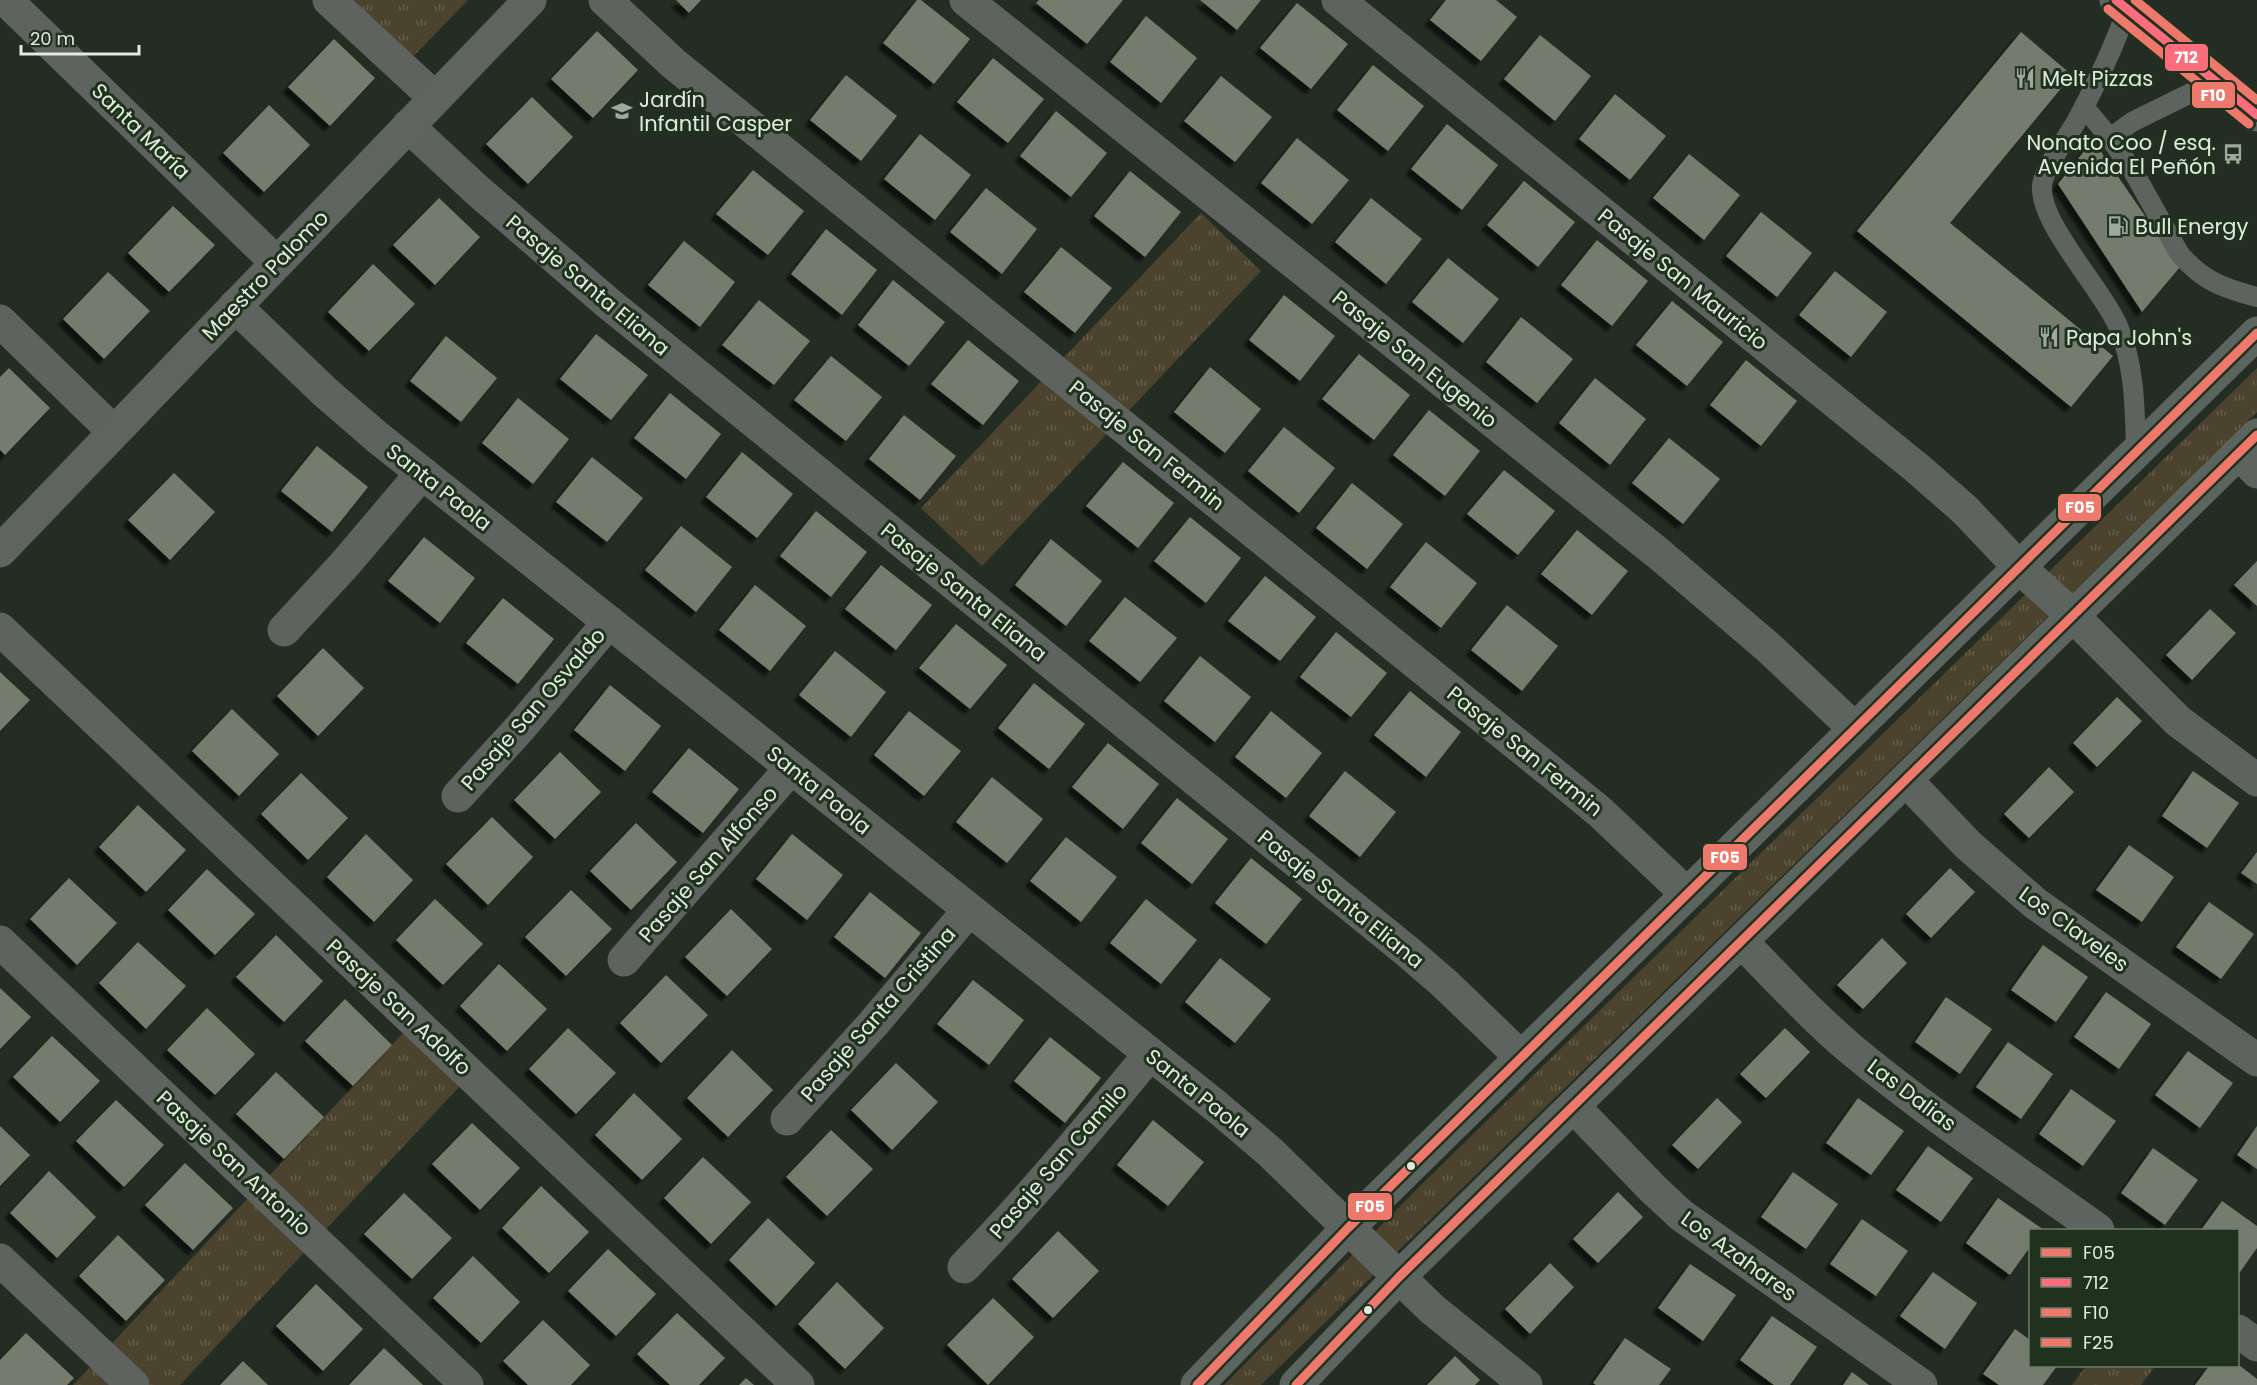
<svg xmlns="http://www.w3.org/2000/svg" width="2257" height="1385" font-family="Poppins,sans-serif">
<style>
.grass{fill:url(#grass-tufts)}
.building{fill:#757b6d;filter:url(#shadow)}
.lines{fill:none;stroke-linecap:round;stroke-linejoin:round}
.lane{stroke:#5e635f;stroke-width:20}
.street{stroke:#5e635f;stroke-width:33}
.secondary{stroke:#5f6460;stroke-width:33}
.primary{stroke:#5b645e;stroke-width:33}
.bus-1-casing{stroke:#20321e;stroke-width:14}
.bus-2-casing{stroke:#20321e;stroke-width:14}
.bus-3-casing{stroke:#20321e;stroke-width:14}
.bus-4-casing{stroke:#20321e;stroke-width:14}
.bus-1{stroke:#ef786c;stroke-width:9}
.bus-2{stroke:#fb6d7d;stroke-width:9}
.bus-3{stroke:#ef786c;stroke-width:9}
.bus-4{stroke:#ef786c;stroke-width:9}
.bus-dot{fill:#e0ecdf;stroke:#20321e;stroke-width:2}
.labels{text-anchor:middle;dominant-baseline:central;stroke-width:6;stroke-linejoin:round;paint-order:stroke}
.poi-label{font-size:21px;fill:#e0ecdf;stroke:#20321e;text-anchor:start}
.street-label{font-size:21px;fill:#e0ecdf;stroke:#20321e}
.line-badge{stroke:#20321e;stroke-width:2}
.badge-label{font-size:16px;text-anchor:middle;font-weight:bold;fill:#fff}
</style>
<defs>
<pattern id="grass-tufts" width="24" height="20" patternUnits="userSpaceOnUse" patternTransform="scale(1.5)"><rect width="24" height="20" fill="#4b432d"/><path d="M3 7l-1-3M5 7V3M7 7l1-3M15 17l-1-3M17 17v-4M19 17l1-3" fill="none" stroke="#655e4b"/></pattern>
<filter id="shadow"><feDropShadow dx="-5.5" dy="5.5" stdDeviation="1.5" flood-color="#0009"/></filter>
</defs>
<rect width="100%" height="100%" fill="#242d23"/>
<!-- grass -->
<g class="grass">
<path d="M343 0H468L408 62Z"/>
<path d="M1201 213 1261 271 982 566 921 508Z"/>
<path d="M2257 368V412L1261 1385H1224L1417 1189Z"/>
<path d="M404 1032 461 1085 180 1385H73Z"/>
<path d="M2086 1366H2155L2141 1385H2072Z"/>
</g>
<!-- building -->
<g class="building">
<path d="M676 0H701L689 13Z"/>
<path d="M917 0H921L970 39 934 84 883 43Z"/>
<path d="M1039 0H1123L1087 44 1036 3Z"/>
<path d="M1200 0H1261L1237 30Z"/>
<path d="M1446 0H1496L1517 17 1481 61 1430 20Z"/>
<path d="M1297 3 1348 44 1311 89 1260 48Z"/>
<path d="M1146 16 1197 58 1161 103 1110 62Z"/>
<path d="M597 31 638 70 593 118 551 79Z"/>
<path d="M2021 32 2072 75 1950 223 2113 356 2071 407 1857 231Z"/>
<path d="M1540 35 1591 76 1555 121 1504 79Z"/>
<path d="M334 39 375 78 330 126 288 87Z"/>
<path d="M993 58 1044 99 1008 143 957 102Z"/>
<path d="M1373 65 1424 106 1388 151 1337 110Z"/>
<path d="M846 75 897 116 861 161 810 120Z"/>
<path d="M1221 76 1272 117 1235 162 1184 121Z"/>
<path d="M1615 94 1666 136 1630 180 1579 139Z"/>
<path d="M532 97 573 137 528 184 486 144Z"/>
<path d="M269 105 310 145 264 192 223 153Z"/>
<path d="M1056 111 1107 153 1071 197 1020 156Z"/>
<path d="M1447 124 1498 165 1462 210 1411 169Z"/>
<path d="M920 134 971 175 935 220 884 179Z"/>
<path d="M1297 138 1349 180 1312 224 1261 183Z"/>
<path d="M2093 140 2180 267 2142 312 2058 184Z"/>
<path d="M1689 154 1740 195 1704 240 1653 198Z"/>
<path d="M753 170 804 211 768 255 716 214Z"/>
<path d="M1130 171 1181 212 1145 257 1094 216Z"/>
<path d="M1524 181 1575 222 1538 267 1487 225Z"/>
<path d="M986 188 1037 229 1002 274 950 232Z"/>
<path d="M439 198 480 237 435 285 393 245Z"/>
<path d="M1371 198 1422 239 1386 284 1335 242Z"/>
<path d="M173 206 215 245 169 292 128 253Z"/>
<path d="M1761 212 1812 253 1777 297 1726 256Z"/>
<path d="M826 229 877 270 842 315 791 274Z"/>
<path d="M1597 240 1648 281 1612 326 1561 285Z"/>
<path d="M684 241 735 282 700 327 648 285Z"/>
<path d="M1061 247 1112 288 1075 333 1024 292Z"/>
<path d="M1448 258 1499 299 1463 343 1412 302Z"/>
<path d="M373 264 415 304 369 351 328 312Z"/>
<path d="M1835 271 1887 312 1851 357 1799 315Z"/>
<path d="M108 272 150 311 104 359 63 319Z"/>
<path d="M893 280 945 322 909 366 858 325Z"/>
<path d="M1284 295 1335 336 1300 381 1249 340Z"/>
<path d="M759 300 810 341 774 385 722 345Z"/>
<path d="M1672 301 1723 342 1687 386 1636 345Z"/>
<path d="M1521 317 1573 359 1537 403 1486 362Z"/>
<path d="M596 334 648 375 611 420 560 379Z"/>
<path d="M446 336 497 378 461 422 410 381Z"/>
<path d="M968 340 1019 381 983 425 931 384Z"/>
<path d="M1359 354 1410 395 1374 440 1322 399Z"/>
<path d="M831 356 882 397 846 441 794 400Z"/>
<path d="M1746 360 1797 401 1761 446 1710 405Z"/>
<path d="M1210 367 1261 409 1225 453 1174 412Z"/>
<path d="M9 368 50 408 5 455 0 450V377Z"/>
<path d="M1595 378 1646 419 1610 465 1559 423Z"/>
<path d="M670 393 721 434 686 479 634 438Z"/>
<path d="M518 398 569 439 533 484 482 443Z"/>
<path d="M1429 410 1480 451 1445 496 1393 455Z"/>
<path d="M904 415 956 456 920 500 869 459Z"/>
<path d="M1284 427 1335 468 1299 513 1248 471Z"/>
<path d="M1669 438 1720 479 1683 524 1632 483Z"/>
<path d="M317 446 368 487 332 532 281 491Z"/>
<path d="M742 452 793 494 757 538 706 497Z"/>
<path d="M592 457 643 498 607 542 556 502Z"/>
<path d="M1123 462 1174 503 1138 548 1086 506Z"/>
<path d="M1504 470 1555 511 1518 555 1467 514Z"/>
<path d="M174 473 215 512 170 560 128 520Z"/>
<path d="M1352 483 1403 524 1367 569 1316 528Z"/>
<path d="M816 511 867 552 831 597 780 556Z"/>
<path d="M1190 517 1241 558 1206 603 1154 561Z"/>
<path d="M681 526 732 567 696 612 645 570Z"/>
<path d="M1577 530 1628 571 1592 615 1541 574Z"/>
<path d="M424 537 475 578 440 623 388 581Z"/>
<path d="M1051 539 1102 581 1066 626 1015 585Z"/>
<path d="M1426 542 1477 583 1441 628 1390 587Z"/>
<path d="M2257 561V606L2234 585Z"/>
<path d="M881 565 932 605 896 650 845 609Z"/>
<path d="M1265 576 1316 617 1280 661 1228 621Z"/>
<path d="M755 585 806 626 770 671 719 630Z"/>
<path d="M1125 597 1177 638 1140 682 1089 641Z"/>
<path d="M503 598 554 639 518 684 466 643Z"/>
<path d="M1507 605 1558 646 1522 691 1471 650Z"/>
<path d="M2210 609 2236 633 2192 680 2166 655Z"/>
<path d="M956 624 1007 665 970 709 919 668Z"/>
<path d="M1336 632 1387 673 1351 717 1300 677Z"/>
<path d="M323 648 364 688 318 736 277 696Z"/>
<path d="M835 651 886 692 851 737 799 695Z"/>
<path d="M1200 656 1251 697 1215 742 1164 701Z"/>
<path d="M0 672 30 700 0 731Z"/>
<path d="M1034 683 1085 724 1049 769 998 728Z"/>
<path d="M610 685 661 726 625 771 574 730Z"/>
<path d="M1410 691 1461 732 1426 777 1374 735Z"/>
<path d="M2117 697 2142 721 2097 767 2073 743Z"/>
<path d="M232 709 279 754 239 796 192 751Z"/>
<path d="M909 711 961 751 924 796 874 755Z"/>
<path d="M1271 711 1322 753 1286 798 1235 757Z"/>
<path d="M1108 743 1159 784 1123 829 1072 787Z"/>
<path d="M689 748 739 789 703 833 652 792Z"/>
<path d="M560 752 601 792 555 839 514 800Z"/>
<path d="M2049 767 2074 792 2029 838 2004 814Z"/>
<path d="M1345 771 1396 812 1360 857 1309 816Z"/>
<path d="M2193 771 2239 803 2207 848 2162 816Z"/>
<path d="M301 773 348 818 308 860 261 814Z"/>
<path d="M992 777 1043 819 1007 863 956 822Z"/>
<path d="M1177 798 1228 839 1192 884 1141 843Z"/>
<path d="M138 805 186 850 146 892 99 847Z"/>
<path d="M492 817 533 857 488 905 446 864Z"/>
<path d="M636 823 677 862 631 910 590 871Z"/>
<path d="M366 834 413 880 374 922 327 877Z"/>
<path d="M792 834 843 875 807 920 756 879Z"/>
<path d="M1066 837 1117 877 1081 922 1030 881Z"/>
<path d="M2129 845 2174 877 2142 922 2096 890Z"/>
<path d="M2257 852V884L2241 873Z"/>
<path d="M1251 858 1302 899 1266 944 1215 903Z"/>
<path d="M1950 868 1975 892 1931 938 1906 914Z"/>
<path d="M207 869 255 914 215 955 168 910Z"/>
<path d="M69 878 117 923 77 965 30 919Z"/>
<path d="M571 890 612 929 566 976 525 937Z"/>
<path d="M870 892 921 933 885 978 834 937Z"/>
<path d="M435 899 483 944 443 985 396 940Z"/>
<path d="M1146 899 1197 940 1161 984 1110 943Z"/>
<path d="M2209 902 2254 934 2221 979 2176 947Z"/>
<path d="M731 909 772 949 727 996 685 957Z"/>
<path d="M276 935 323 981 284 1022 236 977Z"/>
<path d="M1882 938 1907 963 1863 1009 1837 985Z"/>
<path d="M138 942 186 986 146 1029 99 983Z"/>
<path d="M2043 945 2088 977 2056 1022 2011 990Z"/>
<path d="M1220 958 1271 999 1235 1043 1185 1002Z"/>
<path d="M499 964 547 1009 507 1051 460 1006Z"/>
<path d="M666 975 708 1015 661 1063 620 1023Z"/>
<path d="M973 980 1024 1020 989 1065 937 1024Z"/>
<path d="M0 988 31 1017 0 1049Z"/>
<path d="M2106 992 2151 1024 2119 1069 2074 1037Z"/>
<path d="M1946 997 1992 1029 1960 1074 1915 1042Z"/>
<path d="M345 999 392 1045 353 1086 305 1041Z"/>
<path d="M207 1008 255 1054 215 1095 167 1050Z"/>
<path d="M568 1028 616 1073 576 1114 529 1069Z"/>
<path d="M1785 1028 1810 1052 1766 1098 1740 1074Z"/>
<path d="M52 1036 100 1081 60 1122 13 1077Z"/>
<path d="M1050 1037 1101 1078 1065 1123 1014 1081Z"/>
<path d="M2008 1042 2053 1074 2021 1119 1976 1087Z"/>
<path d="M732 1050 773 1090 728 1137 687 1098Z"/>
<path d="M2188 1051 2233 1083 2200 1128 2155 1095Z"/>
<path d="M896 1063 938 1102 892 1150 851 1110Z"/>
<path d="M276 1072 324 1117 284 1159 236 1114Z"/>
<path d="M2071 1089 2116 1121 2083 1166 2039 1134Z"/>
<path d="M634 1093 682 1139 642 1180 595 1135Z"/>
<path d="M1717 1098 1742 1122 1698 1169 1672 1145Z"/>
<path d="M1858 1098 1904 1131 1871 1175 1826 1143Z"/>
<path d="M116 1100 164 1145 124 1187 76 1141Z"/>
<path d="M1153 1120 1204 1162 1168 1206 1117 1165Z"/>
<path d="M472 1123 520 1168 480 1210 432 1164Z"/>
<path d="M0 1126 30 1155 0 1186Z"/>
<path d="M2257 1126V1169L2237 1155Z"/>
<path d="M831 1130 873 1169 827 1216 786 1177Z"/>
<path d="M1928 1146 1973 1178 1941 1222 1896 1190Z"/>
<path d="M2153 1148 2198 1180 2165 1225 2121 1193Z"/>
<path d="M703 1157 751 1202 711 1244 664 1198Z"/>
<path d="M185 1163 233 1208 193 1250 145 1205Z"/>
<path d="M49 1171 96 1217 57 1258 10 1213Z"/>
<path d="M1793 1172 1838 1204 1806 1249 1761 1217Z"/>
<path d="M541 1186 589 1232 549 1273 502 1228Z"/>
<path d="M1618 1192 1643 1217 1598 1263 1573 1239Z"/>
<path d="M404 1193 452 1238 412 1279 364 1234Z"/>
<path d="M1998 1198 2044 1230H2030V1247L2010 1275 1966 1243Z"/>
<path d="M2222 1201 2257 1226V1248L2238 1275V1230H2201Z"/>
<path d="M768 1218 815 1263 776 1306 729 1260Z"/>
<path d="M1862 1219 1908 1251 1876 1296 1830 1264Z"/>
<path d="M1058 1231 1099 1271 1053 1318 1012 1279Z"/>
<path d="M118 1235 165 1280 126 1321 79 1276Z"/>
<path d="M608 1249 656 1294 616 1336 568 1291Z"/>
<path d="M473 1256 520 1302 481 1343 433 1298Z"/>
<path d="M1550 1263 1574 1287 1530 1334 1505 1309Z"/>
<path d="M1690 1264 1736 1295 1703 1341 1658 1308Z"/>
<path d="M1933 1272 1977 1303 1945 1349 1900 1316Z"/>
<path d="M837 1282 884 1328 845 1369 798 1324Z"/>
<path d="M316 1284 363 1329 323 1371 276 1326Z"/>
<path d="M993 1298 1034 1337 988 1385 947 1345Z"/>
<path d="M677 1313 725 1358 699 1385H670L637 1354Z"/>
<path d="M1772 1316 1817 1347 1790 1385H1774L1740 1360Z"/>
<path d="M543 1320 590 1365 571 1385H528L503 1361Z"/>
<path d="M2015 1329 2030 1340V1366H2057L2043 1385H1999L1983 1374Z"/>
<path d="M26 1333 74 1378 67 1385H0V1360Z"/>
<path d="M1625 1338 1671 1369 1659 1385H1596L1593 1383Z"/>
<path d="M384 1348 423 1385H349Z"/>
<path d="M1455 1356 1480 1380 1475 1385H1427Z"/>
<path d="M243 1361 268 1385H220Z"/>
<path d="M2239 1365 2257 1379V1385H2195L2209 1366Z"/>
<path d="M1852 1372 1869 1385H1843Z"/>
<path d="M746 1378 754 1385H739Z"/>
</g>
<g class="lines">
<!-- lane -->
<g class="lane">
<path d="M2127 10C2113 49 2096 85 2076 122 2067 138 2043 169 2042 186 2039 223 2103 290 2118 326 2135 365 2135 410 2136 452"/>
<path d="M2084 107 2110 138 2133 171 2179 253C2202 281 2223 288 2257 297"/>
<path d="M2110 138 2132 122 2215 81"/>
</g>
<!-- street -->
<g class="street">
<path d="M6 0 277 263"/>
<path d="M329 0 435 98"/>
<path d="M605 0 674 64 1555 775 1600 812 1687 894"/>
<path d="M966 0 1659 554 1769 648 1855 729"/>
<path d="M1338 0 1917 468 1965 510 2019 567 2073 616 2178 721 2257 780"/>
<path d="M408 126 478 191 608 303 1408 952 1444 983 1521 1057"/>
<path d="M235 306 325 392 377 437 1217 1107 1270 1152 1432 1309 1526 1385"/>
<path d="M0 321 114 432"/>
<path d="M2239 453 2257 472"/>
<path d="M0 629 798 1385"/>
<path d="M284 630 345 564 422 473"/>
<path d="M1906 780 1968 845 2036 904 2257 1060"/>
<path d="M458 796 520 728 609 622"/>
<path d="M0 942 467 1385"/>
<path d="M1742 942C1778 979 1813 1017 1852 1050 1930 1115 2016 1171 2098 1230"/>
<path d="M624 960 791 768"/>
<path d="M1574 1107 1652 1188 1681 1215 1921 1385"/>
<path d="M787 1119 873 1024 969 910"/>
<path d="M0 1260 133 1385"/>
<path d="M964 1267C1030 1199 1090 1127 1150 1054"/>
<path d="M2238 1331 2257 1345"/>
</g>
<!-- secondary -->
<g class="secondary">
<path d="M2116 0 2257 115"/>
<path d="M0 551 530 0"/>
</g>
<!-- primary -->
<g class="primary">
<path d="M1197 1385 1348 1228 2257 333"/>
<path d="M1296 1385 1399 1277 2257 435"/>
</g>
<!-- bus-1 casing -->
<g class="bus-1-casing">
<g id="bus-1">
<path d="M1197 1385 1348 1228 2257 333"/>
<path d="M1296 1385 1399 1277 2257 435"/>
</g>
</g>
<!-- bus-2 casing -->
<g class="bus-2-casing">
<path id="bus-2" d="M2116 0 2257 115"/>
</g>
<!-- bus-3 casing -->
<g class="bus-3-casing">
<path id="bus-3" d="M2108 9 2249 124"/>
</g>
<!-- bus-4 casing -->
<g class="bus-4-casing">
<path id="bus-4" d="M2135 0 2257 100"/>
</g>
<!-- bus-1 -->
<use href="#bus-1" class="bus-1"/>
<!-- bus-2 -->
<use href="#bus-2" class="bus-2"/>
<!-- bus-3 -->
<use href="#bus-3" class="bus-3"/>
<!-- bus-4 -->
<use href="#bus-4" class="bus-4"/>
</g>
<!-- icons -->
<defs>
<g id="restaurant-bare" transform="scale(1.62)"><path d="M-5-6h1v4h1v-4h1v4h1v-4h1v5L-1.5 .5V6h-2V.5L-5-1ZM5-6V6H3V1.5H1.5Q1.5-4 5-6Z" fill="#9ea99d" stroke="#20321e" stroke-width="2.5" paint-order="stroke"/></g>
<g id="school-bare" transform="scale(1.62)"><path d="M0-5L7-2L0 1L-7-2ZM-4 1L0 2.5L4 1V4Q0 6-4 4Z" fill="#9ea99d" stroke="#20321e" stroke-width="2.5" paint-order="stroke"/></g>
<g id="bus-bare" transform="scale(1.62)"><path d="M-5-6H5V4H4V6H2V4H-2V6H-4V4H-5ZM-3.5-4V0h7V-4ZM-3.5 1.2v1.5H-2V1.2ZM2 1.2v1.5H3.5V1.2Z" fill="#9ea99d" stroke="#20321e" stroke-width="2.5" paint-order="stroke"/></g>
<g id="fuel-bare" transform="scale(1.62)"><path d="M-5.5-6h7V0h2V4h1.3V-2.5L3-4.5l.8-.8L6-3V5H2.5V1h-1V6h-7ZM-4.2-4.7v3.2H.2V-4.7Z" fill="#9ea99d" stroke="#20321e" stroke-width="2.5" paint-order="stroke"/></g>
</defs>
<g fill-rule="evenodd">
<use href="#restaurant-bare" x="2025" y="78"/>
<use href="#school-bare" x="622" y="111"/>
<use href="#bus-bare" x="2233" y="154"/>
<use href="#fuel-bare" x="2118" y="226"/>
<use href="#restaurant-bare" x="2049" y="337"/>
</g>
<!-- markers -->
<g class="bus-dot">
<circle cx="1411" cy="1166" r="5"/>
<circle cx="1368" cy="1310" r="5"/>
</g>
<g class="labels">
<!-- poi labels -->
<g class="poi-label">
<text x="2042" y="78">Melt Pizzas</text>
<text x="639" y="99">Jardín<tspan x="639" dy="24">Infantil Casper</tspan></text>
<text x="2216" y="142" text-anchor="end">Nonato Coo / esq.<tspan x="2216" dy="24">Avenida El Peñón</tspan></text>
<text x="2135" y="226">Bull Energy</text>
<text x="2066" y="337">Papa John's</text>
</g>
<!-- street labels -->
<g class="street-label">
<text transform="translate(141 131) rotate(44)">Santa María</text>
<text transform="translate(265 275) rotate(-46)">Maestro Palomo</text>
<text transform="translate(1683 279) rotate(39)">Pasaje San Mauricio</text>
<text transform="translate(588 285) rotate(40)">Pasaje Santa Eliana</text>
<text transform="translate(1415 359) rotate(39)">Pasaje San Eugenio</text>
<text transform="translate(1147 445) rotate(39)">Pasaje San Fermin</text>
<text transform="translate(439 487) rotate(38)">Santa Paola</text>
<text transform="translate(964 592) rotate(39)">Pasaje Santa Eliana</text>
<text transform="translate(533 709) rotate(-49)">Pasaje San Osvaldo</text>
<text transform="translate(1525 751) rotate(39)">Pasaje San Fermin</text>
<text transform="translate(819 790) rotate(39)">Santa Paola</text>
<text transform="translate(708 864) rotate(-49)">Pasaje San Alfonso</text>
<text transform="translate(1341 899) rotate(39)">Pasaje Santa Eliana</text>
<text transform="translate(2074 929) rotate(36)">Los Claveles</text>
<text transform="translate(399 1007) rotate(43)">Pasaje San Adolfo</text>
<text transform="translate(878 1014) rotate(-49)">Pasaje Santa Cristina</text>
<text transform="translate(1198 1093) rotate(39)">Santa Paola</text>
<text transform="translate(1912 1095) rotate(37)">Las Dalias</text>
<text transform="translate(1058 1161) rotate(-49)">Pasaje San Camilo</text>
<text transform="translate(234 1163) rotate(43)">Pasaje San Antonio</text>
<text transform="translate(1739 1256) rotate(36)">Los Azahares</text>
</g>
</g>
<g class="line-badge">
<rect x="2164" y="43" width="45" height="29" rx="6" fill="#fb6d7d"/>
<rect x="2191" y="81" width="45" height="28" rx="6" fill="#ef786c"/>
<rect x="2057" y="493" width="45" height="29" rx="6" fill="#ef786c"/>
<rect x="1702" y="843" width="46" height="28" rx="6" fill="#ef786c"/>
<rect x="1347" y="1192" width="46" height="29" rx="6" fill="#ef786c"/>
</g>
<g class="badge-label">
<text x="2186" y="63">712</text>
<text x="2213" y="101">F10</text>
<text x="2080" y="513">F05</text>
<text x="1725" y="863">F05</text>
<text x="1370" y="1212">F05</text>
</g>
<!-- legend -->
<rect x="2029" y="1229" width="210" height="138" fill="#20321e" stroke="#6d7c6b" stroke-width="1.5"/>
<rect x="2041" y="1248" width="30" height="9" fill="#ef786c" stroke="#6d7c6b" stroke-width="1.5"/>
<text x="2083" y="1259" font-size="18" fill="#e0ecdf">F05</text>
<rect x="2041" y="1278" width="30" height="9" fill="#fb6d7d" stroke="#6d7c6b" stroke-width="1.5"/>
<text x="2083" y="1289" font-size="18" fill="#e0ecdf">712</text>
<rect x="2041" y="1308" width="30" height="9" fill="#ef786c" stroke="#6d7c6b" stroke-width="1.5"/>
<text x="2083" y="1319" font-size="18" fill="#e0ecdf">F10</text>
<rect x="2041" y="1338" width="30" height="9" fill="#ef786c" stroke="#6d7c6b" stroke-width="1.5"/>
<text x="2083" y="1349" font-size="18" fill="#e0ecdf">F25</text>
<!-- scale -->
<path d="M21 45v9h118v-9" fill="none" stroke="#e0ecdf" stroke-width="3"/>
<text x="30" y="45" font-size="18" fill="#e0ecdf" stroke="#20321e" stroke-width="4.5" paint-order="stroke">20 m</text>
</svg>
